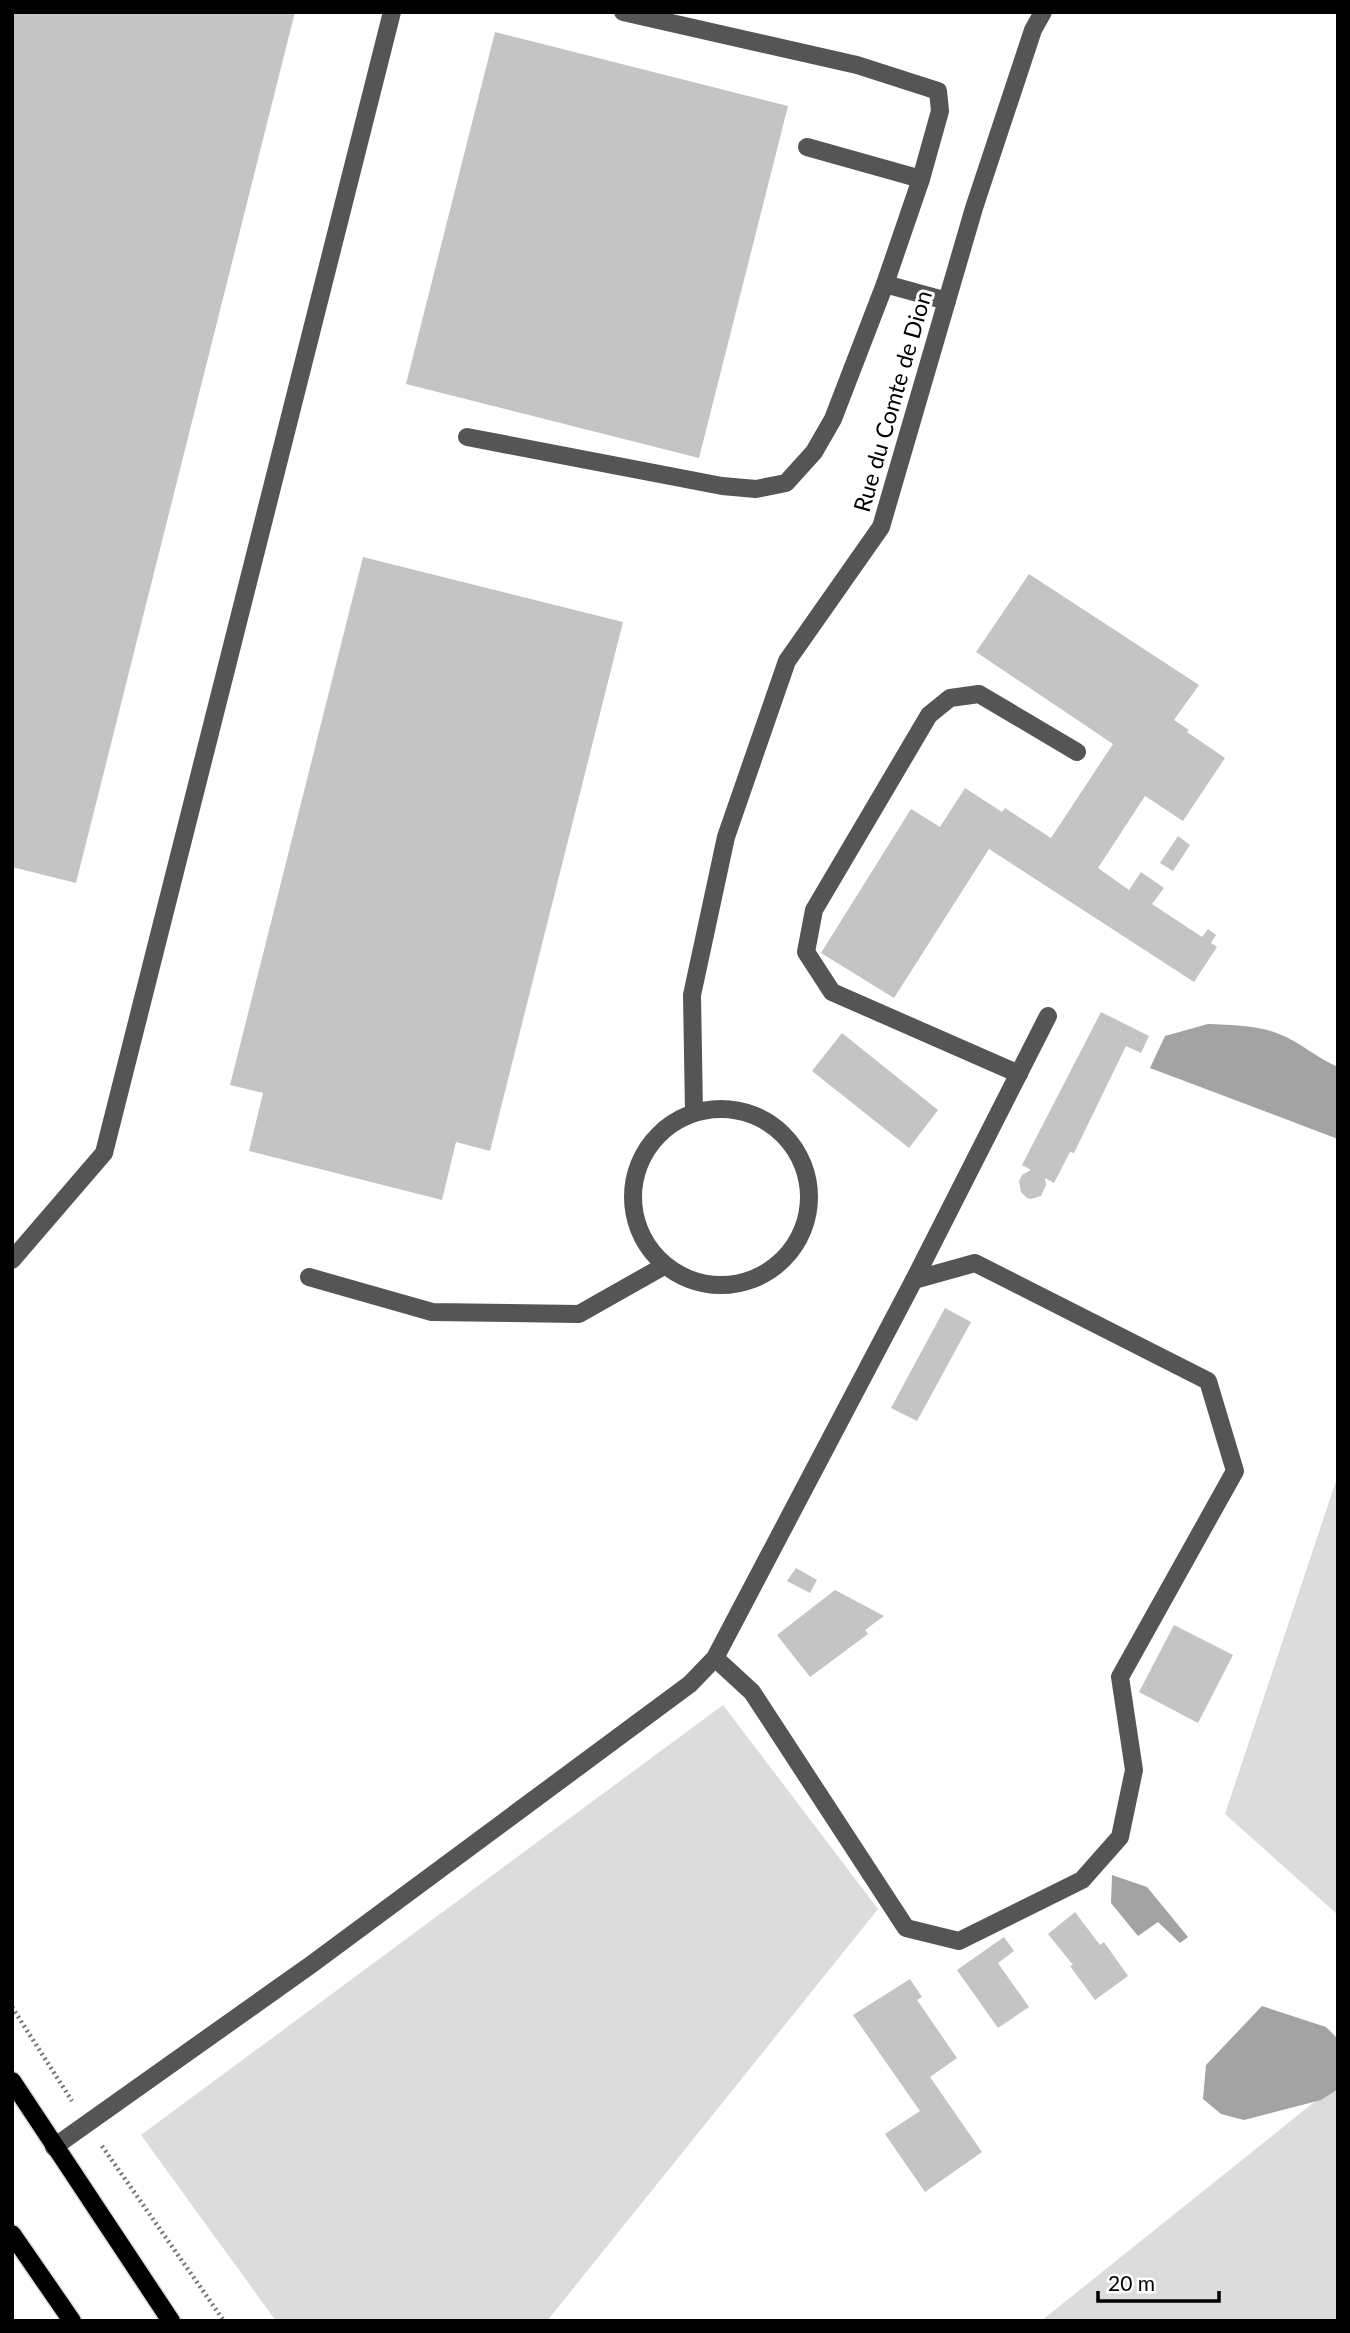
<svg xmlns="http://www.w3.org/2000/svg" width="1350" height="2333" font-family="Lato,sans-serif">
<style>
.green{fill:#dcdcdc}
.water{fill:#a3a3a3}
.building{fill:#c4c4c4}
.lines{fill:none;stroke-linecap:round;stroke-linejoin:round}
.major-casing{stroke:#dbdbdb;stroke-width:21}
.path{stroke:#777;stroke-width:4.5;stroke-dasharray:2 3.5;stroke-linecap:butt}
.minor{stroke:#555;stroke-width:18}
.major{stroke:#000;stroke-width:18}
.labels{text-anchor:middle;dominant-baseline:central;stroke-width:6;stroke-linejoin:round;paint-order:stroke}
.street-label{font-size:23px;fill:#000;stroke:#fff}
</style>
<rect width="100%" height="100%" fill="#fff"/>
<!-- green -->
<g class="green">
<path d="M1338 1475V1915L1225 1814Z"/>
<path d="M723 1705 878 1909 547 2321H276L141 2135Z"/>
<path d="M1338 2083V2321H1041Z"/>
</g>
<!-- water -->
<g class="water">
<path d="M1208 1024C1232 1025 1257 1025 1279 1034 1300 1042 1317 1058 1338 1067V1139L1150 1068 1165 1036Z"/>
<path d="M1112 1875 1147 1887 1188 1937 1180 1943 1158 1922 1138 1936 1111 1903Z"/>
<path d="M1262 2006 1326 2027 1338 2039V2089L1321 2100 1244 2120 1221 2114 1203 2099 1206 2065Z"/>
</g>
<!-- building -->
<g class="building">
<path d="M12 12H295L76 883 12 867Z"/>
<path d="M495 32 788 106 699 458 406 384Z"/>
<path d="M363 557 623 622 490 1151 456 1142 442 1200 249 1151 263 1093 230 1085Z"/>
<path d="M1029 574 1199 685 1174 720 1189 730 1187 732 1225 758 1183 821 1145 796 1098 868 1129 890 1141 872 1164 888 1152 904 1202 937 1208 929 1216 935 1211 943 1217 947 1194 982 989 849 894 998 821 953 911 809 940 827 965 788 1002 812 1005 808 1051 838 1113 744 976 652Z"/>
<path d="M1178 836 1190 845 1173 871 1160 863Z"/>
<path d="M1101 1012 1149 1036 1141 1053 1126 1046 1074 1153 1070 1152 1054 1183 1045 1178 1046 1185 1041 1196 1031 1199 1027 1198 1021 1192 1019 1181 1022 1175 1031 1170 1022 1165Z"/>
<path d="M842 1033 938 1110 909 1148 812 1071Z"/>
<path d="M945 1308 971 1322 917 1421 891 1408Z"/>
<path d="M796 1568 817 1580 810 1593 787 1581Z"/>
<path d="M835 1590 884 1616 865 1630 868 1634 810 1677 777 1635Z"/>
<path d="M1174 1625 1233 1655 1198 1723 1139 1692Z"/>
<path d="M1075 1912 1100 1945 1104 1942 1128 1976 1095 2000 1070 1966 1073 1965 1048 1934Z"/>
<path d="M1004 1937 1014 1951 998 1963 1029 2007 998 2028 957 1970Z"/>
<path d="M910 1979 922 1997 917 2000 957 2058 930 2077 982 2152 925 2192 885 2134 920 2111 853 2015Z"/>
</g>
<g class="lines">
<!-- major casing -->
<g class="major-casing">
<g id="major">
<path d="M12 2081 171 2321"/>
<path d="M12 2234 72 2321"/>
</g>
</g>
<!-- path -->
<g class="path">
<path d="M12 2007 72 2101"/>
<path d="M102 2146 224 2321"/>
</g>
<!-- minor -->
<g class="minor">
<path d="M623 12 857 65 938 91 940 111 921 179 885 284"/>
<path d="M807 147 921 179"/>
<path d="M467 437 722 486 756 489 786 483 814 452 833 419 885 284 947 301"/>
<path d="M1019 1074 832 992 806 952 814 910 929 715 950 698 979 694 1077 752"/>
<circle cx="721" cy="1197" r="88"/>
<path d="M694 1112 692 995 726 837 787 661 881 527 974 208 1033 30 1043 12"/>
<path d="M12 1260 104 1153 392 12"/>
<path d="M309 1277 432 1312 579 1314 664 1266"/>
<path d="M914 1280 1048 1016"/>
<path d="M54 2147 312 1964 690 1684 715 1658 914 1280 975 1263 1208 1381 1235 1471 1120 1677 1134 1770 1120 1837 1082 1880 959 1941 906 1928 752 1692 715 1658"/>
</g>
<!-- major -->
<use href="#major" class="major"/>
</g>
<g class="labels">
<!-- street labels -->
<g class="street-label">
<text transform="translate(892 401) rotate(-74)">Rue du Comte de Dion</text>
</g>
</g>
<!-- border -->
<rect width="1350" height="2333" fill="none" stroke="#000000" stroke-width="28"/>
<!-- scale -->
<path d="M1098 2291v10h121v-10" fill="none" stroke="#000000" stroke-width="3.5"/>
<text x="1108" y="2291" font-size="21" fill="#000000" stroke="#ffffff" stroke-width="5" paint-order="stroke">20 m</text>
</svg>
